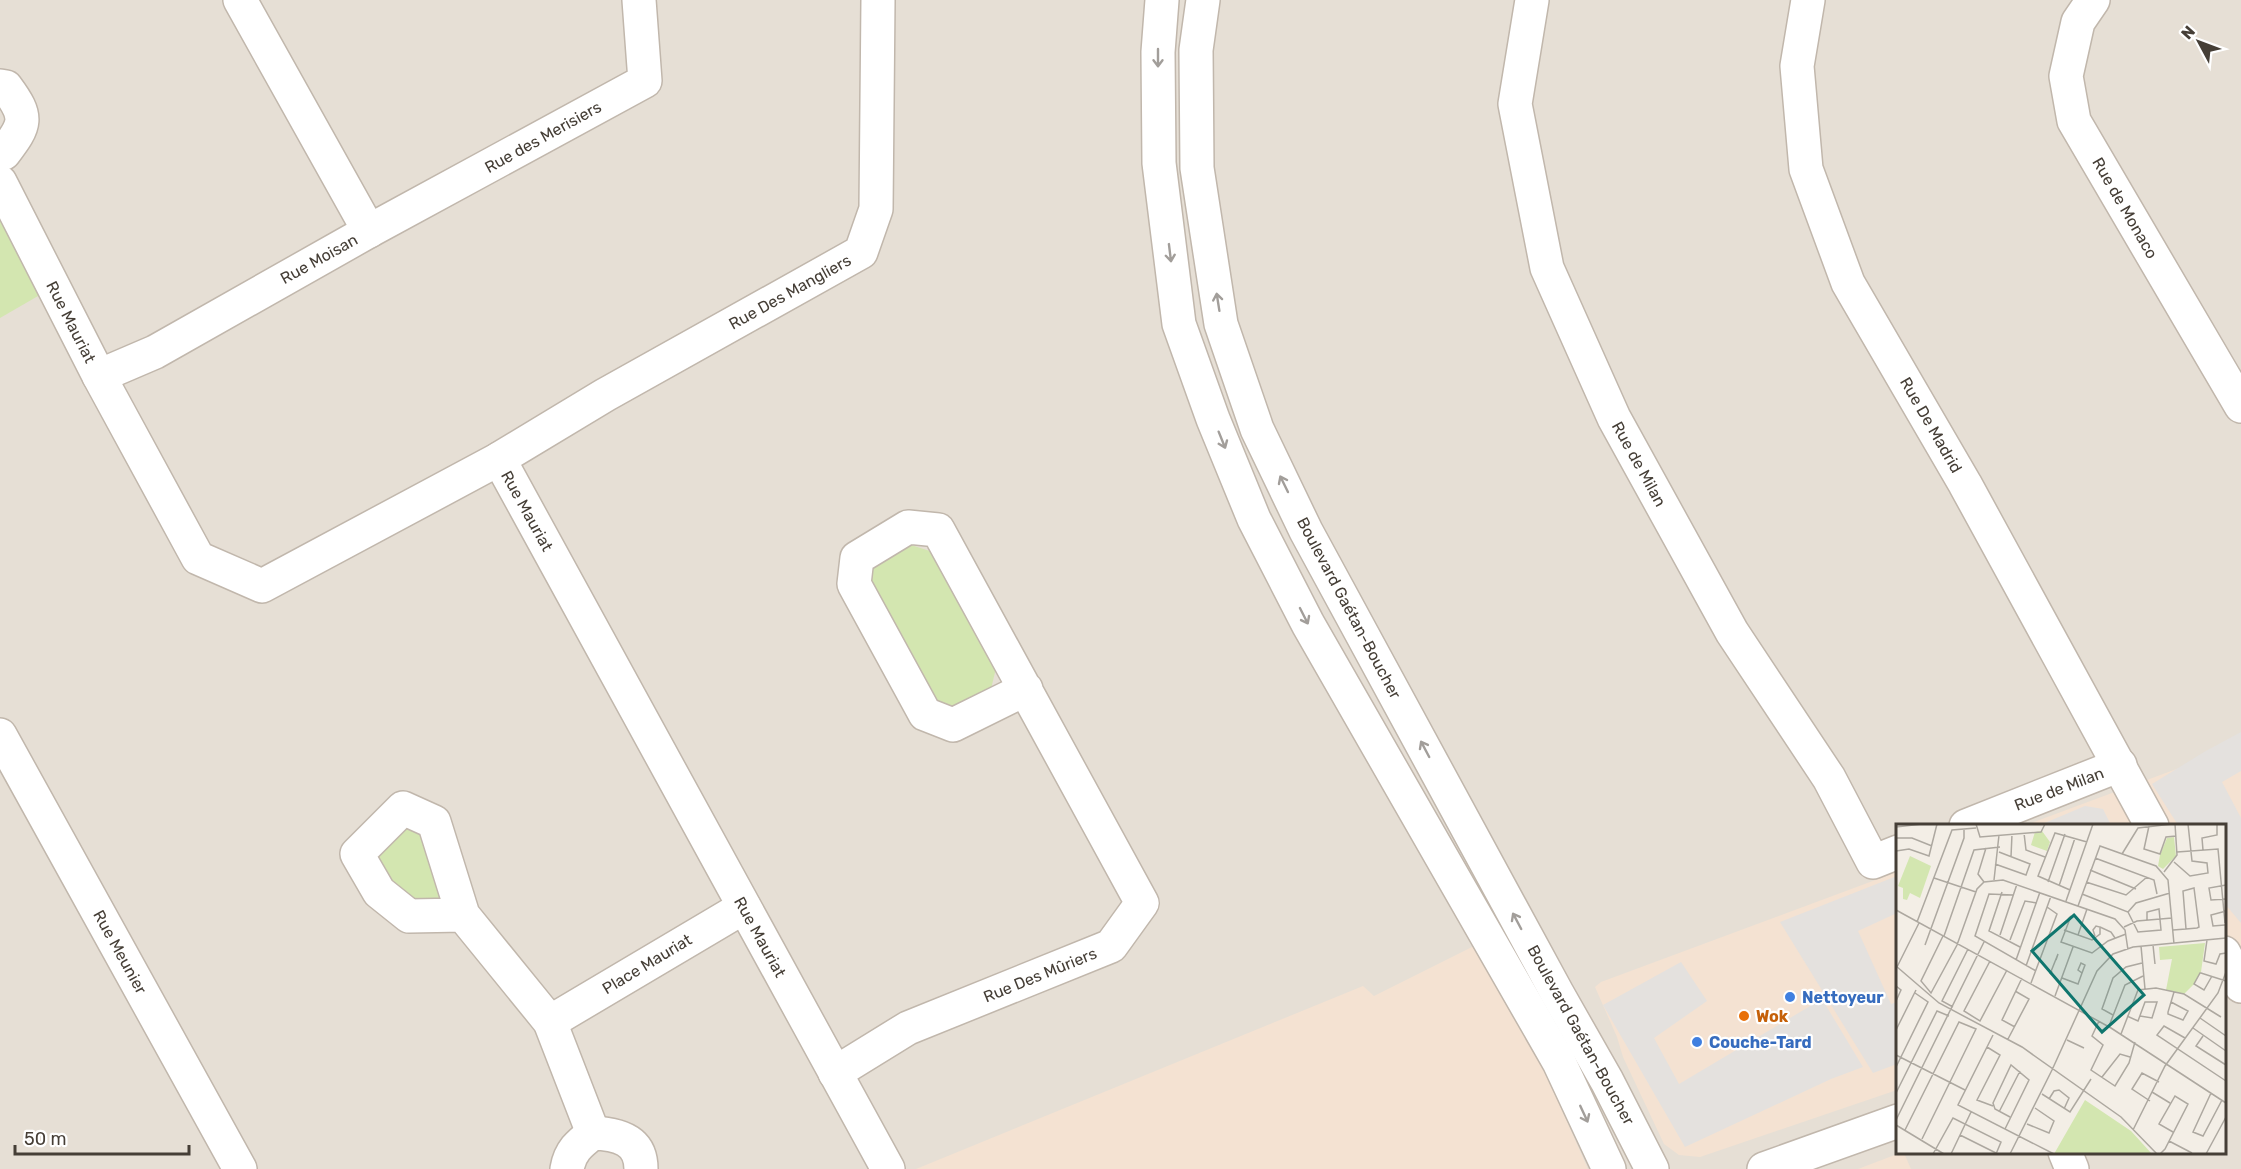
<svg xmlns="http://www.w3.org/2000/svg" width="2241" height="1169" font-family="Rubik,sans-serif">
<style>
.residential{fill:#e6dfd5;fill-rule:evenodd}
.commercial{fill:#f4e2d2}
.green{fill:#d3e6b0}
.parking{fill:#e4e1de}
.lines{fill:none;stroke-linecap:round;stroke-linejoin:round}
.minor-casing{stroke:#c1b7ac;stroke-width:36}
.minor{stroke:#fff;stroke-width:33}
.oneway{stroke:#a29e9a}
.shop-dot{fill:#3f7fe0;stroke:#fff;stroke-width:2}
.food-dot{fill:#e8710a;stroke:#fff;stroke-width:2}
.labels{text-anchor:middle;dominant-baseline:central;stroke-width:4.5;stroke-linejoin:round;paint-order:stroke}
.street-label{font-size:16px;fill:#453e36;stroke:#fff}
.shop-label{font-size:16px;font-weight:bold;fill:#366cbe;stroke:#fff;text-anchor:start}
.food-label{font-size:16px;font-weight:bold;fill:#c56008;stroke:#fff;text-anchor:start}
.inset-road{fill:none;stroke:#ada8a0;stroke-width:1.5}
.view{fill:#0f766e;fill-opacity:0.15;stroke:#0f766e;stroke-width:3}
.inset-edge{fill:none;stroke:#453e36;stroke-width:3}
</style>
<rect width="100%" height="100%" fill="#f3eee6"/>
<!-- residential -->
<path class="residential" d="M0 0H2241V1169H0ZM1898 826H2224V1152H1898Z"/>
<!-- commercial -->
<g class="commercial">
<path d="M2241 745V976L2225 981 2224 826H2023Z"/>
<path d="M1897 872V1090L1700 1157 1679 1155 1664 1144 1623 1057 1617 1037 1595 987 1601 982Z"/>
<path d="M1482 942 1521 1018 1588 1169H916L1363 986 1374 996Z"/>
<path d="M1900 1153H1904L1911 1169H1858Z"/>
</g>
<!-- green -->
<g class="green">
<path d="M0 214 45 292 0 318Z"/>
<path d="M908 544 936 553 998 660 991 689 958 709 931 700 871 594 872 567Z"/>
<path d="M406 815 427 830 456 909 409 910 364 855Z"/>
</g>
<!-- parking -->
<g class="parking">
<path d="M2241 732V771L2222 782 2241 818V923L2225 904 2224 826 2178 825 2152 784 2204 752Z"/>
<path d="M2085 806 2103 809 2111 825H2040Z"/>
<path d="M1897 876V913L1858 931 1891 1004 1897 1002V1064L1873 1073 1780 922Z"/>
<path d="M1681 962 1707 1001 1654 1038 1679 1084 1822 999 1863 1067 1831 1079 1685 1147 1603 1005Z"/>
</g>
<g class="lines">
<!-- minor casing -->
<g class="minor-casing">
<g id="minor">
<path d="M240 0 369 231"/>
<path d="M1162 0 1158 52 1159 163 1179 324 1213 419 1254 519 1308 624 1559 1062 1609 1169"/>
<path d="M1203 0 1196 50 1197 168 1221 324 1257 429 1306 531 1557 993 1607 1081 1652 1169"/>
<path d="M1532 0 1515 104 1547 268 1614 418 1732 632 1829 778 1873 862 1898 852"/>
<path d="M1808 0 1797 66 1806 169 1848 283 1965 484 2152 826"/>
<path d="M2093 0 2078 22 2066 76 2074 121 2241 406"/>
<path d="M0 86 6 87C29 118 26 124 4 153L0 154"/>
<path d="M0 182 99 376 198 558 262 586 499 459 605 395 861 252 876 209 878 0"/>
<path d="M99 376 155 352 369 231 645 81 639 0"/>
<path d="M499 459 888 1169"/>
<path d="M0 735 240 1169"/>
<path d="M1966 826 2120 765"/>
<path d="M463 915 409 916 379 892 357 854 403 808 434 822 463 915 550 1022 593 1133"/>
<path d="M2224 953 2241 986"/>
<path d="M550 1022 744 907"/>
<path d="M835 1073 908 1028 1111 946 1142 903 938 530 908 527 857 558 854 584 925 714 953 725 1026 689"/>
<path d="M2065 1152 2072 1169"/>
<path d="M567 1169C570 1151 579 1144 593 1133 617 1134 641 1139 641 1169"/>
<path d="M1764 1169 1898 1121"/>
</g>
</g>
<!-- minor -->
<use href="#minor" class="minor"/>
</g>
<!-- one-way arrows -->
<defs><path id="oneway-shaft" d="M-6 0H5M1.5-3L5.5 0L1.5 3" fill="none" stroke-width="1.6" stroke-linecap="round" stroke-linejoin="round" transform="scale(1.5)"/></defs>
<g class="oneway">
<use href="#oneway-shaft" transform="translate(1158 58) rotate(90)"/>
<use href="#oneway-shaft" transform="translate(1170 253) rotate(83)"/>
<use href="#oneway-shaft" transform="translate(1218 302) rotate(-99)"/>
<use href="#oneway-shaft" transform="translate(1222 440) rotate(68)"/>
<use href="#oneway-shaft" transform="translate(1284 484) rotate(-116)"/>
<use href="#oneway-shaft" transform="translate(1304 616) rotate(63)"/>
<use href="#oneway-shaft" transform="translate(1425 749) rotate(-118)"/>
<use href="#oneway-shaft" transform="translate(1517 921) rotate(-118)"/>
<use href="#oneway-shaft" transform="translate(1584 1114) rotate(65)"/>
</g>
<!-- markers -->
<g class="shop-dot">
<circle cx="1790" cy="997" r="6"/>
<circle cx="1697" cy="1042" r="6"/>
</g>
<circle class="food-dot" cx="1744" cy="1016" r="6"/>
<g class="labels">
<!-- street labels -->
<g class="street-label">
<text transform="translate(543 137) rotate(-29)">Rue des Merisiers</text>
<text transform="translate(2125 208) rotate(60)">Rue de Monaco</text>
<text transform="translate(319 259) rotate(-29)">Rue Moisan</text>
<text transform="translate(790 292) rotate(-29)">Rue Des Mangliers</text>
<text transform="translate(71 322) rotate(63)">Rue Mauriat</text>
<text transform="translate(1931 425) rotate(60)">Rue De Madrid</text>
<text transform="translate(1639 464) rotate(61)">Rue de Milan</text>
<text transform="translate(527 511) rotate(61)">Rue Mauriat</text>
<text transform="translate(1349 608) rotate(62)">Boulevard Gaétan-Boucher</text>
<text transform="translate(2059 789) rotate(-21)">Rue de Milan</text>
<text transform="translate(760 937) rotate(61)">Rue Mauriat</text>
<text transform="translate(120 952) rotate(61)">Rue Meunier</text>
<text transform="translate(647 964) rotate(-31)">Place Mauriat</text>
<text transform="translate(1040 975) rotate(-22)">Rue Des Mûriers</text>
<text transform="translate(1581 1035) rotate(61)">Boulevard Gaétan-Boucher</text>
</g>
<!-- shop labels -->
<g class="shop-label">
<text x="1802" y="997">Nettoyeur</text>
<text x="1709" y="1042">Couche-Tard</text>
</g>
<!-- food labels -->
<g class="food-label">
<text x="1756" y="1016">Wok</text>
</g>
</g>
<!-- overview -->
<g transform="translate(1896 824)">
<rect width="330" height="330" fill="#f3eee6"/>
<path d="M146 7 154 18 151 27 135 21 139 8ZM278 13 280 32 267 45 262 42 264 31 271 14ZM14 32 35 42 24 74 14 69 11 76 7 75V64L2 62ZM309 119 305 148 298 160 288 170 270 166 276 135 264 136 263 123ZM189 276 235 307 256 330H158Z" fill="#d3e6b0"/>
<path class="inset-road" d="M80 0 84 13 145 8 149 0M253 2 248 25 264 30 270 13 280 12M0 3 26 0M128 9 130 26 149 33M0 14H16L36 22M307 26 306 14 321 11V0M0 27 13 25 33 32 41 0M281 28 322 25 329 99M226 30 242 4 276 0M115 33 116 10M199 34 258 56 261 70M278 38 294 52 312 49 311 39 296 37 292 0M99 40 130 51 134 40 103 28M194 46 240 65M268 48 281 31 279 0M38 54 80 68M98 56 103 11M88 58 82 50 90 24M152 58 169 10M190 58 230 71 251 53M330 61 313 64 315 76 330 75M163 62 179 14M174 66 142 52 159 9 191 18M106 68 93 107 124 123M186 70 232 88 242 108 265 106 263 85 251 88V96M117 71 93 70 79 112 140 147M170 77 197 0M182 82 204 22 260 42 272 56 278 120M0 86 215 204 330 279M232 88 240 79 274 69M172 95 175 92 165 118 196 129 212 117 230 110M21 98 56 6 80 4M329 101 317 102 315 91 330 87M204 103 215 108 219 114M228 103 241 97 276 94M168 106 196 116 204 110V103L200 102 197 106 199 112M277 106 290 105 301 104 303 103 298 64 287 67 290 105M104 111 121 60M182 111 191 85M47 112 25 157 35 169 61 121 81 65 88 58 107 56 219 95 229 106 232 126M48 112 78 26 104 23M114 116 129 77 141 79M311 116 308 137 320 140 324 130 330 129M29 121 68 14V5M257 121 259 140M245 122 249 165M120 136 144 68M94 137 68 187 84 197 111 146M0 142 43 179 126 223 225 293 261 330M130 142 155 72M1 143 23 99M156 147 154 150 162 130 160 136M316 152 308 166 298 160 304 149H305L330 157M166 154 182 160 186 149 189 141 185 139 182 146 186 149M135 159 161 90 151 83M0 162 5 166 0 177M159 172 177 123M275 178 292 187 287 196 272 190V188L278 168M57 183 46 177 72 125M217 191 206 185 217 154 230 143 246 139M231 192 242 197 249 178H261L256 194 244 192M304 194 330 212M203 197 196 212 207 221 195 246 219 262 233 239 239 218M213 202 229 161 247 152M119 203 106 196 126 154M297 204 330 227M0 206 20 166M225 210 242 166 260 164 288 170 325 193M97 211 62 281 158 330M307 212 300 222 330 241M289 214 268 202 261 211 330 257M112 215 133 175 119 167M171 216 188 224M91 223 104 231 81 276 97 282M0 231 69 266M0 243 32 178 19 169M156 246 201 147 217 130 237 123 330 114M206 253 224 230 234 233M256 268 274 279M0 269 41 187 53 192M315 269 297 308 307 312 326 276M146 270 174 288 195 255M153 275 158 267 163 266 173 274 168 285M254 277 236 265 246 249 263 258M103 288 124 247M0 296 88 118M131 300 153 309 158 297 139 284M0 301 48 330M109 305 133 256 115 241 97 279 99 285 114 293M9 306 63 198 80 205 26 315M237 306 269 242 322 169 330 148M64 311 100 329M273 317 296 329M37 330 57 294 105 318 100 330M55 330 75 288M114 330 156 246M264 330 269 325 292 280 279 272 263 300 277 308M310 330 330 293"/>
<path class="view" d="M178 91 248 171 206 208 136 127Z"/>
<rect width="330" height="330" class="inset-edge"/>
</g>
<!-- north arrow -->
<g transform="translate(2199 42) rotate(311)" stroke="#ffffff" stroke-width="4.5" paint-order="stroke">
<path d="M0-4.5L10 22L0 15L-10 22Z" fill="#453e36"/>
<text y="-9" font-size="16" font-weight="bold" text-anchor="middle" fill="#453e36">N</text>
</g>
<!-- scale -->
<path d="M15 1145v9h174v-9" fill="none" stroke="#453e36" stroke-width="3"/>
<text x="24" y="1145" font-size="18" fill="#453e36" stroke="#ffffff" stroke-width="4.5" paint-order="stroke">50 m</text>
</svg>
